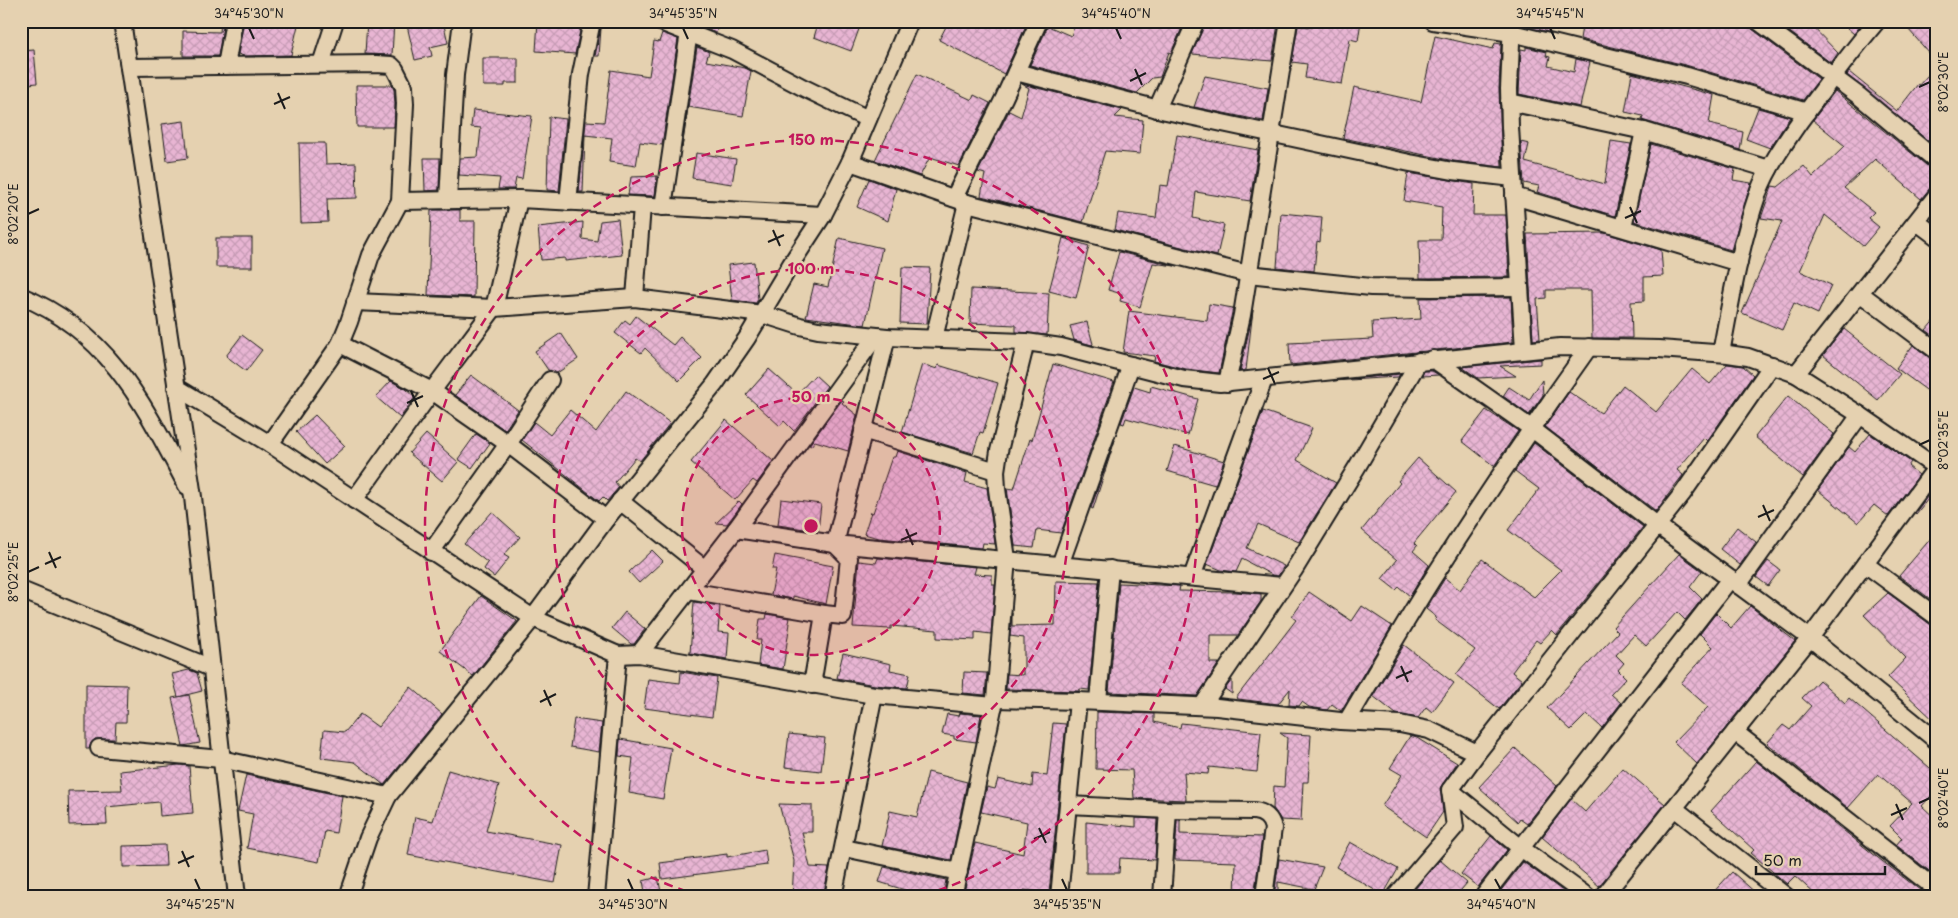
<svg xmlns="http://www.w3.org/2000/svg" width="1958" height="918" font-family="'Playpen Sans',sans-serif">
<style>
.building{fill:url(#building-cross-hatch);stroke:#1c1c1c}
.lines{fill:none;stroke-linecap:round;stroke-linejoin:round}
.street-casing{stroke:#1c1c1c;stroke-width:20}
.street{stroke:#e5d1b0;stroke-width:16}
.ticks{fill:none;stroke:#1c1c1c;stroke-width:2}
.ring{fill:none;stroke:#c2185b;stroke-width:2.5;stroke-dasharray:9 6}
.centre{fill:#c2185b;stroke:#e5d1b0;stroke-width:2.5}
.ring-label{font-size:15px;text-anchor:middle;font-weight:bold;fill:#c2185b;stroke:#e5d1b0;stroke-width:4.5;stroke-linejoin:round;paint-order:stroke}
.neatline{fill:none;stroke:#1c1c1c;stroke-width:2}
.ticks-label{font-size:12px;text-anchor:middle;fill:#1c1c1c}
</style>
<defs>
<pattern id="building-cross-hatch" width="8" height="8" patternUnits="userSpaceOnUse" patternTransform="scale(1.25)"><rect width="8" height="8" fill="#e8b5d3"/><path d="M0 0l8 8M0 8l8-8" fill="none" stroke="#c69bb5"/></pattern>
</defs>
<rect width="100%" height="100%" fill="#e5d1b0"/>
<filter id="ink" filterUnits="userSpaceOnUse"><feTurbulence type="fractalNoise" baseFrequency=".02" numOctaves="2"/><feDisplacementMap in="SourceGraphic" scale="10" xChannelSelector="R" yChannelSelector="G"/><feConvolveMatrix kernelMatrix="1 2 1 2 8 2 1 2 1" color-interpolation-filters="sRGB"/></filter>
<g filter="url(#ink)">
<!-- building -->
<g class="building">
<path d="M221 21H224L218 56H183V31L220 32Z"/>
<path d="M244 21H299L291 55 244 56 238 54Z"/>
<path d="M367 21H394L392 55 365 54Z"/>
<path d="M406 21H443L448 43 430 47 432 56 415 60Z"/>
<path d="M538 21H582L575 54 536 51Z"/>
<path d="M686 21H720L716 33Z"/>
<path d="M819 21H862L851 51 814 37Z"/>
<path d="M949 21H1028L1004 74 939 40Z"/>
<path d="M1076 21H1185L1171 53 1169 52 1160 77 1152 78 1137 93 1030 65 1048 26 1071 36Z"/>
<path d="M1206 21H1264L1263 23 1278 24 1272 61 1192 54Z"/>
<path d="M1315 21H1361L1358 41 1350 39 1342 84 1305 78 1307 64 1292 62 1298 26 1313 27Z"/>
<path d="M1529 21H1551L1549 32 1528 27Z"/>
<path d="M1583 21H1748L1752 29 1819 79 1803 100 1689 66 1580 39Z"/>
<path d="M1775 21H1807L1838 53 1831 63Z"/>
<path d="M1839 21H1864L1854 34Z"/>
<path d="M1901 21H1937V62Z"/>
<path d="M601 28 599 56H595Z"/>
<path d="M662 33 678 39 662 145 640 142 636 166 609 162 612 138 585 135 583 192H579L586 121 604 122 611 70 649 76 654 41 659 42Z"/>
<path d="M1435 36 1493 49 1495 43 1501 44 1499 89 1502 167 1454 161 1343 138 1354 87 1421 102Z"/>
<path d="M697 47 709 52 706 61 745 68 751 71 743 116 688 107 682 148Z"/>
<path d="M1526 47 1547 52 1546 56 1550 57 1548 66 1574 72 1576 59 1590 62 1580 107 1519 94 1521 49 1526 50Z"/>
<path d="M34 50 37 83 21 85V51Z"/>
<path d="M483 58H518V83H505V86H483Z"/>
<path d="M1937 65V148L1847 75 1849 72 1897 111 1918 84 1919 85Z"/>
<path d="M1632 73 1714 95 1709 124 1743 132 1740 150 1642 120 1643 116 1625 112Z"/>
<path d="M917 74 972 100 974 95 990 103 959 166 930 157 920 176 875 160Z"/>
<path d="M1205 76 1268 88 1263 121 1194 107Z"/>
<path d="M1022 84 1122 110 1115 117 1143 120 1140 154 1105 151 1083 222 981 196 985 174 978 172 1009 111 1021 117 1029 88Z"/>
<path d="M356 85H392L394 90 395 104 394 127H357Z"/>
<path d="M1835 91 1931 169 1937 171V185L1930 188 1921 199 1875 159 1844 188 1874 212 1868 218 1879 227 1863 246 1825 215 1800 271 1831 285 1818 314 1794 303 1782 330 1742 313 1782 221 1761 218 1772 186 1778 187 1804 166 1813 177 1845 146 1813 120Z"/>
<path d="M1758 108 1790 117 1770 148 1746 139Z"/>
<path d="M473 110 532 116 522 179 516 178 514 189H498L500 178 459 175 460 158 478 157 481 128 471 127Z"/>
<path d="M549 117 566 119 559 191 547 190Z"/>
<path d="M184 121 188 158 167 161 162 124Z"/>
<path d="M1177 135 1258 150 1250 201 1196 192 1193 218 1224 225 1217 256 1115 230 1118 213 1156 218 1160 185 1168 186Z"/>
<path d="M1611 141 1631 144 1615 216 1537 192 1539 186 1524 183 1521 142 1529 144 1525 162 1605 184Z"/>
<path d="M299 143H325L326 164 356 163 357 198 327 199 328 222 301 223Z"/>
<path d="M1651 144 1735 169 1733 180 1751 183 1731 250 1634 221Z"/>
<path d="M696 153 736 159 732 184 692 178Z"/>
<path d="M424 158H440L439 190 425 191Z"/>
<path d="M1408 173 1474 184 1473 215H1506L1509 277 1420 278 1419 240H1441L1442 207 1404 201Z"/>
<path d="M657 176 655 196 628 195 631 177Z"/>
<path d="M869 179 896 189 888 221 857 207Z"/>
<path d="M431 210H460V221H475L474 297 428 295Z"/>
<path d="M1281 213 1322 217 1320 242 1317 241 1314 271 1277 267Z"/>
<path d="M618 219 622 255 565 261V258L541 260 538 227 583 222 582 239 597 241 600 221Z"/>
<path d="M1605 233 1661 250 1663 276 1644 277V301L1631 302 1632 338H1592L1591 290H1546V298L1537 299 1540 339 1533 340 1527 234Z"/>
<rect x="216" y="238" width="36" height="29"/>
<path d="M839 238 882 248 865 325 806 317 814 284 828 287Z"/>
<path d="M1063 238 1089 246 1076 298 1049 291Z"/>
<path d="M1119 252 1175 266 1153 263 1140 307 1120 301 1122 294 1108 290Z"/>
<path d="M754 262 758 299 756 303 732 300 728 265Z"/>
<path d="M902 267 930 268 927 324 900 323Z"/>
<path d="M971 289 1049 293 1047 335 1016 332V325L970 323Z"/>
<path d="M1511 297 1513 342 1290 365 1289 343 1373 339 1372 322 1421 319 1420 298Z"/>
<path d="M1209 304 1233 308 1219 373 1186 369 1154 361 1155 356 1123 352 1129 311 1207 321Z"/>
<path d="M1253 310 1246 370 1240 371 1252 317Z"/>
<path d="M636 316 673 345 680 337 702 358 679 381 645 348 641 353 615 333 625 320 630 324Z"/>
<path d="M1937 317V338L1926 330Z"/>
<path d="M1087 322 1093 344 1092 345 1074 340 1070 326Z"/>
<path d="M1844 329 1900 374 1878 400 1823 355Z"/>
<path d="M561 333 578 359 557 373 548 370 535 351Z"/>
<path d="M242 335 262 350 246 371 226 356Z"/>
<path d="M1913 345 1931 359 1937 361V381L1929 392 1896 368Z"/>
<path d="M1541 359V364L1500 366 1516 376 1478 378 1462 367Z"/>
<path d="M922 364 937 369 938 365 998 383 983 433 980 432 973 453 902 432Z"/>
<path d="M1053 364 1114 382 1061 533 1037 530 1034 548 1015 546 1007 488 1014 489 1030 439 1032 440Z"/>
<path d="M1727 364 1743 366 1753 375 1707 441 1704 438 1677 470 1683 475 1656 511 1545 427 1569 392 1601 413 1623 385 1656 412 1692 369 1710 384Z"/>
<path d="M769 369 797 394 815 375 827 386 794 431 784 421 780 426 746 395Z"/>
<path d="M1424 371H1432L1439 375 1422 376Z"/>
<path d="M1400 374 1398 377 1333 381Z"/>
<path d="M471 375 518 410 505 430 455 395Z"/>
<path d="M1542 380 1543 395 1529 415 1503 396 1509 387 1529 400Z"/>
<path d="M391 381 406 389 415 397 400 418 376 397Z"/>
<path d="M1151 386 1198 399 1188 435 1126 418 1124 424 1121 423 1134 387 1150 392Z"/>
<path d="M626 391 670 423 640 461 635 458 615 482 619 487 607 501 603 497 599 501 522 440 534 422 550 435 570 410 596 432Z"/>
<path d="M1788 396 1834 434 1803 477 1755 437Z"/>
<path d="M842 400 844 401 842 403 857 415 848 451 815 441 811 446 809 445Z"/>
<path d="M1486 410 1518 431 1494 466 1462 441Z"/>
<path d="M1263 411 1312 428 1297 460 1336 483 1299 542 1258 524 1247 548 1284 566 1278 576 1272 575 1242 559 1236 572 1221 570 1207 564Z"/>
<path d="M315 415 345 446 325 464 296 432Z"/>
<path d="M726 420 773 461 757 483 753 480 735 500 691 462Z"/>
<path d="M426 434 458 462 442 481 409 453Z"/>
<path d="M476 434 490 443 472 468 458 459Z"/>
<path d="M1870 434 1911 462 1908 466 1919 475 1888 516 1874 505 1858 523 1818 490 1849 447 1855 452Z"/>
<path d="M1115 440 1093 509 1091 508Z"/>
<path d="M1534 443 1643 527 1557 635 1552 630 1540 643 1536 640 1512 672 1522 680 1499 709 1456 675 1475 650 1435 620 1436 617 1426 609 1445 578 1460 590 1482 559 1534 597 1561 570 1508 530 1539 489 1515 471Z"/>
<path d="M1175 446 1224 461 1215 485 1167 471Z"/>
<path d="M897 451 967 473 965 482 987 488 995 544 983 543 982 548 879 538 864 534 871 512 873 513 892 457H895Z"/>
<path d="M1418 458 1456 492 1414 543 1417 546 1413 551 1429 565 1410 596 1399 587 1396 590 1382 579 1397 560 1362 530 1400 483 1398 481Z"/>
<path d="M1934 488 1936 489 1916 514 1915 513Z"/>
<path d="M781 499 821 504 818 531 778 525Z"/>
<path d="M739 501 742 504 727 524 716 523Z"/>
<path d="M492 512 520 537 504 555 509 558 494 577 484 569 488 563 464 544Z"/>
<path d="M1737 527 1756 542 1740 565 1720 549Z"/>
<path d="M1937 531V604L1899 576Z"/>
<path d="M652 550 663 561 639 583 629 572Z"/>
<path d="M1679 554 1702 571 1690 587 1702 599 1685 620 1677 612 1646 646 1634 635 1616 655 1624 663 1618 670 1626 678 1611 694 1621 703 1602 728 1587 714 1571 730 1547 708 1618 632 1613 627Z"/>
<path d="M775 555 833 566 826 604 793 596V599L771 595 776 569H772Z"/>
<path d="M878 558 976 567 974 574 992 575V584H995L991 634 975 632V640L937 638V630L891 626V629L853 627 859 561 876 563Z"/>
<path d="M1768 561 1780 570 1768 586 1756 577Z"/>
<path d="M1056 581 1099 582 1089 690 1080 689 1079 691 1006 689 1007 674 1023 675V668H1024V638L1010 636 1012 613V626L1055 625Z"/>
<path d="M1119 583 1180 586 1179 591 1236 592 1261 594V601L1238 635H1210V663H1219L1197 696 1109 692Z"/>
<path d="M1309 592 1352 621 1362 606 1392 626 1341 711 1332 704 1327 710 1309 707 1302 702 1299 706 1289 705 1290 689 1278 704 1238 699 1236 698 1296 620 1292 617Z"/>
<path d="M1888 593 1931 625 1937 627V723L1888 677 1906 658 1864 615Z"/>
<path d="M481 596 517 621 473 676 440 651Z"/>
<path d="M694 602 720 606 718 632 729 633 727 659 690 653Z"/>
<path d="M1750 606 1795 641 1697 764 1674 742 1708 707 1681 683 1713 647 1700 634 1716 613 1731 628Z"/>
<path d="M625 612 645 629 634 644H631L612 628Z"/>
<path d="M767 614 789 618 788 623H790L783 669 758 665 761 640H757L760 619H766Z"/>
<path d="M1404 645 1454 683 1432 712 1426 707 1418 718 1396 714 1373 696Z"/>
<path d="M843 653 891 664 890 670 910 674 907 688 875 685 837 678Z"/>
<path d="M189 670 197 673 202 691 178 697 172 674Z"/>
<path d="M681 672 717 678 712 717 644 708 648 679 680 683Z"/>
<path d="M964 672 987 673 985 695 963 693Z"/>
<path d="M1232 680V694L1225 689Z"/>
<path d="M1819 680 1845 703 1849 698 1937 774V789L1922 806 1937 820V877L1896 845 1902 838 1890 826 1912 803 1878 774 1848 808 1767 743 1783 725 1790 730 1811 706 1802 698Z"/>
<path d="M86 684 127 685 126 722H116L115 739H95L91 743 89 749H86Z"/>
<path d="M411 687 442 714 384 785 355 762 321 758 324 730 345 732 360 714 378 727Z"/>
<path d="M189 695 200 743 183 746 172 698Z"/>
<path d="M1097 712 1154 714V722L1180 728 1181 723 1261 732 1257 772 1209 767 1208 774 1184 772 1186 800 1134 798 1132 770 1096 769Z"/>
<path d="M960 713 981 715 976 742 954 739V736L942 734 947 714 959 716Z"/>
<path d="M574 719 602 723 599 752 570 747Z"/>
<path d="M1053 723 1066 724 1049 893 1024 890V897H963L975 843 1023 854 1027 822 981 812 987 787 995 789 998 779 1032 787 1033 774 1047 776Z"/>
<path d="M1280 733 1311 735 1308 782H1303L1301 821 1281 820 1273 808 1274 786 1284 787 1287 738Z"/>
<path d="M789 734 825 738 821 771 785 767Z"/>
<path d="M1410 736 1417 738 1457 763 1440 788 1443 812 1426 837 1382 806 1402 775 1390 768Z"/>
<path d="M620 739 671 748 663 799 629 793 633 758 619 756Z"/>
<path d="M1515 748 1557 786 1527 824 1520 819 1518 822 1479 787Z"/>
<path d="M1756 761 1882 861 1929 897H1818L1795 876 1787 884 1751 853 1754 850 1711 811Z"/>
<path d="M179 765 189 766 193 813 160 816 159 802 106 807 107 824 69 825 68 791 122 790 120 771Z"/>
<path d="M1623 768 1665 804 1599 886 1542 837 1571 799 1585 812Z"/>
<path d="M448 770 499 785 486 831 562 845 555 883 408 855 415 817 433 821Z"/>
<path d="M928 772 967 782 951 860 882 846 890 811 917 817Z"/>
<path d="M246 775 342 796 336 833 325 831 319 862 247 848 253 814 238 811Z"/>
<path d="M779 804 812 805V832H802L810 867 829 868 823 897H792L794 861Z"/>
<path d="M1136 818 1157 819 1155 860 1120 858 1119 873H1086V822L1136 827Z"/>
<path d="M1177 820H1180V834L1262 837 1254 897H1235L1236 862 1175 860Z"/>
<path d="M1491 836 1507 850 1478 887 1461 874Z"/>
<path d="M1350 842 1398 869 1383 895 1336 867Z"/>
<path d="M165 845 166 866 123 867V846Z"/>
<path d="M765 850 767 865 662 879 660 863 727 854V857Z"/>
<path d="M1279 859 1323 867 1314 889 1278 882V897H1274Z"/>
<path d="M1440 860 1467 883 1455 897H1408Z"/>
<path d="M1523 862 1571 897H1496Z"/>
<path d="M884 867 946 880 943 897H903L905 890 879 882Z"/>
<path d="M1732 872 1748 886 1760 897H1709Z"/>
<path d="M658 877 662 897H646L643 881Z"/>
</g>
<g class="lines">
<!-- street casing -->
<g class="street-casing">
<g id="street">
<path d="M122 21 193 497 237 897"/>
<path d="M658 21 732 50 804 88 868 119"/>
<path d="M1433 21 1512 33 1687 76 1807 112"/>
<path d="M1512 21 1509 89 1510 127 1524 350"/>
<path d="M1758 21 1859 96 1937 161"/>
<path d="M321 64 335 21"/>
<path d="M226 66 234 21"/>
<path d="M129 67 376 64 391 65 395 69 404 87 405 104 400 201 371 255 349 322 340 344 270 444"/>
<path d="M1016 72 1166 111 1410 163 1453 171 1513 178"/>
<path d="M1509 102 1644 131 1769 169"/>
<path d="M1157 109 1196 21"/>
<path d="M850 162 967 203 1248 274 1371 287 1431 288 1519 287"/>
<path d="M1937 195 1796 374 1860 415 1937 468"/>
<path d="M1514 196 1739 263"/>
<path d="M954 198 1004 98 1039 21"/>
<path d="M448 200 455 75 462 21"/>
<path d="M400 201 519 199 823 215"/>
<path d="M568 202 581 74 592 21"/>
<path d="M663 207 689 32"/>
<path d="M1917 222 1937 237"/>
<path d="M1623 227 1644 131"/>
<path d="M1861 294 1937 351"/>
<path d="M21 296C110 332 145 407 187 486"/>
<path d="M635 298 642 206"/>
<path d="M355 302 494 308 635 298 762 314 800 326 818 330 887 337 1026 342 1061 347 1184 379 1220 383 1560 347 1659 349 1728 354 1748 357 1796 374"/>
<path d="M934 338 967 203"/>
<path d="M340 344 432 391 508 444 606 519"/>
<path d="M1721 353C1731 300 1740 245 1758 193 1768 167 1784 144 1800 121 1825 87 1850 53 1877 21"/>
<path d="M1433 359 1531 428 1657 525 1810 638 1937 741"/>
<path d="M1227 383 1242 315 1289 21"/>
<path d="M176 387 270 444 533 618 618 655 639 654 874 695 994 706"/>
<path d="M863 430 996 471"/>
<path d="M354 500 432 391 494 308 519 199"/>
<path d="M620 501 705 569"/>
<path d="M736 529 835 544 1282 586"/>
<path d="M431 552 508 444 550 380"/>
<path d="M1865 564 1937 617"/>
<path d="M1060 565 1131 365"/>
<path d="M1192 577 1264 379"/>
<path d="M1738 585 1860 415"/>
<path d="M21 590 211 668"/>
<path d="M689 591 824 614"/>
<path d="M639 654 736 529 876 336"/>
<path d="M812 685 824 614 843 616 849 558 835 544 887 337"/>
<path d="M995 699 1078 701 1217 707 1340 721 1400 724 1429 730 1477 753"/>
<path d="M1098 701 1110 569"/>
<path d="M1202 706 1294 570 1357 467 1419 361"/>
<path d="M1347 721C1375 674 1402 627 1431 581 1482 501 1534 424 1589 347"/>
<path d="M1735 732 1937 890"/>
<path d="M99 748 221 759 388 796"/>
<path d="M1450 790 1521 848 1588 897"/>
<path d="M1069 805 1168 810 1254 811C1264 812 1271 818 1273 828L1264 897"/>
<path d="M1674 808 1787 897"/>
<path d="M844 848 959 872"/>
<path d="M348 897 368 838 388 796 533 618 606 519 715 384 747 338 791 264 823 215 850 162 910 21"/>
<path d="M596 897 618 655"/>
<path d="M833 897 874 695"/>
<path d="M953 897 995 699 1007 559 997 489 996 471 999 451 1026 342"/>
<path d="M1059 897 1078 701"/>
<path d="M1162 897 1168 810"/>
<path d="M1395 897 1455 827 1450 790 1477 753 1683 493 1772 365"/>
<path d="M1483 897 1730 579"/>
<path d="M1603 897 1810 638 1936 468"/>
</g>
</g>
<!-- street -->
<use href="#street" class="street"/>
</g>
</g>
<!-- ticks -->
<path class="ticks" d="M249 28 254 39M683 28 688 39M1116 28 1121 39M1550 28 1555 39M1135 69 1142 85M1130 81 1146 73M1919 87 1930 82M278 93 285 109M274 104 290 97M1630 207 1637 223M28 214 39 209M1625 218 1641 211M773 230 780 246M768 242 784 235M1268 368 1275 384M1263 379 1279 372M411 391 418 407M407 403 423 396M1919 445 1930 440M1763 505 1770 521M1758 517 1774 510M906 529 913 545M901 540 917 533M49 552 56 568M45 564 61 557M28 572 39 567M1401 666 1408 682M1396 678 1412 671M544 690 551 706M540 702 556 694M1919 803 1930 798M1896 804 1903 820M1891 815 1907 808M1039 828 1046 843M1034 839 1050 832M182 851 189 867M178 863 194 856M195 879 200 890M628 879 633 890M1062 879 1067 890M1495 879 1501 890"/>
<!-- distance rings -->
<circle cx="811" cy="526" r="129" fill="#c2185b" fill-opacity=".12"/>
<g class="ring">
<circle cx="811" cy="526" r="129"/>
<circle cx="811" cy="526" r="257"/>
<path d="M701 896A386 386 0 1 1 921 896"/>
</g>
<circle cx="811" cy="526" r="8" class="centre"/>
<g class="ring-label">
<text x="811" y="145">150 m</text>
<text x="811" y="274">100 m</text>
<text x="811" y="402">50 m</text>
</g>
<!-- margin -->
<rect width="1958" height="918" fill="none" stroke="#e5d1b0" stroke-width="55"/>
<!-- scale -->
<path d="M1756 866v8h129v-8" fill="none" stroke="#1c1c1c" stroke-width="2.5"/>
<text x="1763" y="866" font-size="15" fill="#1c1c1c" stroke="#e5d1b0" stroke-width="4" paint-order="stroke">50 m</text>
<rect x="28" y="28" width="1902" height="862" class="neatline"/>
<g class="ticks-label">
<text x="249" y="18">34°45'30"N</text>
<text x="683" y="18">34°45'35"N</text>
<text x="1116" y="18">34°45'40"N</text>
<text x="1550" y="18">34°45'45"N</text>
<text transform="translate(1944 82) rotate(-90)" y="4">8°02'30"E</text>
<text transform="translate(14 214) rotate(-90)" y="4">8°02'20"E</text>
<text transform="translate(1944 440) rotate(-90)" y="4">8°02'35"E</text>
<text transform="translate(14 572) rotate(-90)" y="4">8°02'25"E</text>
<text transform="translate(1944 798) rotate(-90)" y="4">8°02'40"E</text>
<text x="200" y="909">34°45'25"N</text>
<text x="633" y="909">34°45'30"N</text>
<text x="1067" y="909">34°45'35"N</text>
<text x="1501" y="909">34°45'40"N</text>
</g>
</svg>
